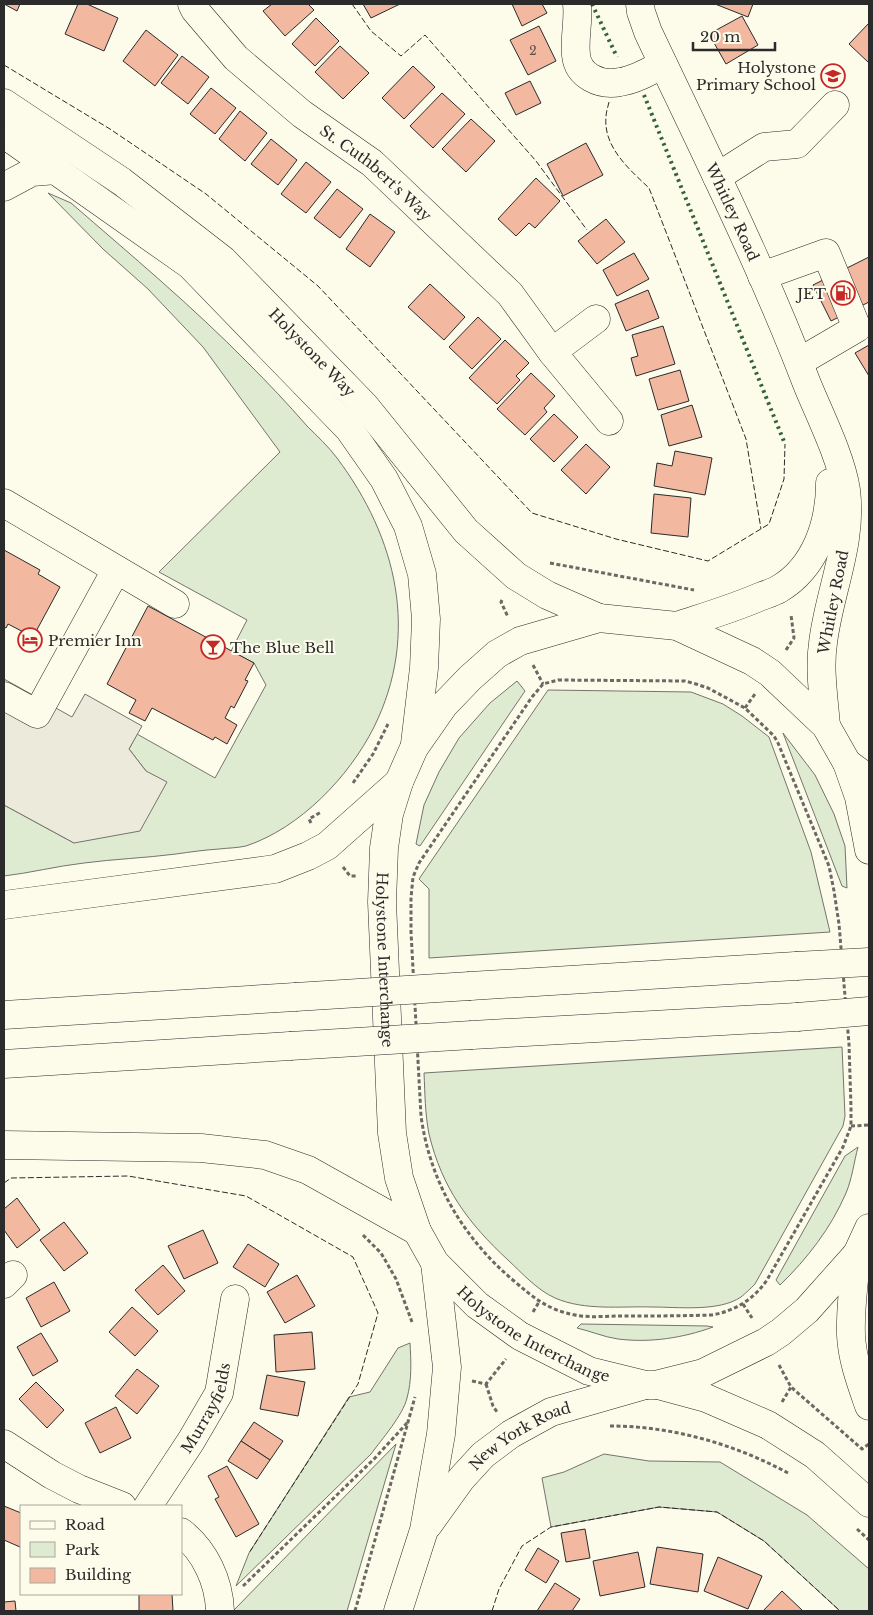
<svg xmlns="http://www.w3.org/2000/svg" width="873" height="1615" font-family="'Libre Baskerville',serif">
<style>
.green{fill:#deebd1;stroke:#74746e}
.parking{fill:#eceadb;stroke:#74746e}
.building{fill:#f2b8a0;stroke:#2b2b2b}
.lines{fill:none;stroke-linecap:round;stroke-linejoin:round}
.minor-casing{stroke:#2b2b2b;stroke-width:29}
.major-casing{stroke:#2b2b2b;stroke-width:29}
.highway-casing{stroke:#2b2b2b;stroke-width:29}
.path{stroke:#6a6964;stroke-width:3;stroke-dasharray:4 2.5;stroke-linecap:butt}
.minor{stroke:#fdfbea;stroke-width:28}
.major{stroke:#fdfbea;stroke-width:28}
.highway{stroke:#fdfbea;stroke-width:28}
.highway-bridge-casing{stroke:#2b2b2b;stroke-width:29;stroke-linecap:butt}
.highway-bridge{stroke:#fdfbea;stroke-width:28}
.hedge{stroke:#34623c;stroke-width:4;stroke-dasharray:2.5 4;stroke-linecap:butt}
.fence{stroke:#2b2b2b;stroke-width:1;stroke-dasharray:6 2.5;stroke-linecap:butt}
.labels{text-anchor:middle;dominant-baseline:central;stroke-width:4;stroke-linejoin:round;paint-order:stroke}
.number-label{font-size:12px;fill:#5d4e48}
.poi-label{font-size:15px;fill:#2b2b2b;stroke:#fdfbea;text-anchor:end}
.street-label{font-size:15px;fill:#2b2b2b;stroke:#fdfbea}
</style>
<rect width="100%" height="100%" fill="#fdfbea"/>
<!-- green -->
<g class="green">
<path d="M48 193 71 203C131 255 192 306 248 363 268 383 288 404 307 426 317 436 328 446 337 458 397 538 420 634 374 727 349 777 300 828 246 846 237 848 227 848 219 849 204 850 190 852 176 854 145 858 114 859 84 863 57 866 30 873 4 876V805L74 843 146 771 129 749 137 734 215 778 266 685 254 663 231 651 247 620 159 572 280 452 203 347 148 289 103 249Z"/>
<path d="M517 681 525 691 420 846 416 844 424 805 439 772 459 738 490 703Z"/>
<path d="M548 690 691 692 723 704 742 716 769 737 811 852 830 932 429 958V889L419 879Z"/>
<path d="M783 733 815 775 834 814 845 846 847 888 842 886Z"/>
<path d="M842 1047 845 1116 843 1126 755 1284C751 1288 746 1293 741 1297 719 1312 678 1307 652 1307 621 1306 585 1311 555 1298 537 1290 522 1273 508 1260 468 1223 442 1188 429 1134 425 1114 425 1093 424 1073Z"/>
<path d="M858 1147C854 1162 852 1179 846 1193 831 1228 807 1259 780 1285L776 1280 845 1156Z"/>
<path d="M581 1324 707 1326 713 1327C683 1338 650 1343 618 1339 604 1337 590 1331 577 1328Z"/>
<path d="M410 1343C411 1361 412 1380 407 1398 403 1415 382 1439 371 1454L236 1586 249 1553 349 1397 370 1392 398 1348Z"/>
<path d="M396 1444 347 1611H233Z"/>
<path d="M604 1454 649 1461 720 1462 807 1515 869 1569V1611H840L764 1541 717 1512 659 1507 551 1527 542 1478 564 1472Z"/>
</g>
<!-- parking -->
<path class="parking" d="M4 679 72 717 85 694 142 726 129 749 146 771 167 782 140 831 74 843 4 805Z"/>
<!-- building -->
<g class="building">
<path d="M4 4H20L17 11Z"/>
<path d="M78 4H87L118 18 104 51 65 34Z"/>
<path d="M272 4H308L314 10 285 36 263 11Z"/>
<path d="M363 4H400L371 18Z"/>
<path d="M512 4H542L547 13 522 26Z"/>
<path d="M715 4H753L748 17Z"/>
<path d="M742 16 758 45 726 64 709 34Z"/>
<path d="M316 18 339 41 315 66 292 44Z"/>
<path d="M869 23V63L849 44Z"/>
<path d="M539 26 556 61 528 75 510 40Z"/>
<path d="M146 30 178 55 155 86 123 61Z"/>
<path d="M340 46 369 73 343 99 315 72Z"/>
<path d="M182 56 209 77 188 104 161 83Z"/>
<path d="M413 66 435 87 404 119 382 98Z"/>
<path d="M530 81 541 103 516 115 505 93Z"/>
<path d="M211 88 236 108 215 134 190 114Z"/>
<path d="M442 93 465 114 433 148 410 126Z"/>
<path d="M240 111 267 133 245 161 219 139Z"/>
<path d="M471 119 495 141 466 172 442 149Z"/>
<path d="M271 139 297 160 278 185 251 164Z"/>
<path d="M586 143 603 175 563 196 547 164Z"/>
<path d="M306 162 331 182 306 213 281 194Z"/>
<path d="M536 178 560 201 535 228 529 223 516 236 498 219Z"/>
<path d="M337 189 363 209 340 238 314 218Z"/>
<path d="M370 214 395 232 370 267 346 249Z"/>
<path d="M606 219 625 242 597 264 578 241Z"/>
<path d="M634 253 649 279 617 296 603 270Z"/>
<path d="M869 257V302L831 321 813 285Z"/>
<path d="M430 284 465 317 444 340 408 307Z"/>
<path d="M648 290 659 318 626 331 615 304Z"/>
<path d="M478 317 501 339 472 369 449 347Z"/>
<path d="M663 326 675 364 636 376 631 358 638 356 632 335Z"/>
<path d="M505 340 529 363 516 376 520 380 497 404 469 378Z"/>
<path d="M869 345V376L855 353Z"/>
<path d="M680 370 689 401 658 410 649 379Z"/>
<path d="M531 373 555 396 544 408 547 412 525 435 497 409Z"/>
<path d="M692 405 702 437 669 446 661 415Z"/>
<path d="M554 414 578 437 554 462 530 439Z"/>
<path d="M586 444 610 467 586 494 561 470Z"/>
<path d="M675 451 712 458 705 495 654 486 657 463 672 466Z"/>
<path d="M654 494 691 498 688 537 651 533Z"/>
<path d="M4 550 40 570 38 574 60 587 33 637 8 624 6 628 4 627Z"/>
<path d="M148 606 254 663 245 680 248 681 234 708 231 706 225 718 237 725 227 744 215 737 213 740 152 708 145 721 129 713 136 700 107 684Z"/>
<path d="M17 1198 40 1230 17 1248 4 1230V1209Z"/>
<path d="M64 1222 88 1253 64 1271 40 1240Z"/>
<path d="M203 1230 218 1263 184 1279 168 1246Z"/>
<path d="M248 1244 279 1264 265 1287 233 1267Z"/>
<path d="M163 1265 185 1291 158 1315 135 1290Z"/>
<path d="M297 1275 315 1306 285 1323 267 1292Z"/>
<path d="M54 1282 70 1311 41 1327 26 1298Z"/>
<path d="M132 1307 158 1331 135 1356 109 1332Z"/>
<path d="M312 1332 315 1369 276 1372 274 1335Z"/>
<path d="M41 1333 58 1361 33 1376 17 1347Z"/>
<path d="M137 1369 159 1386 137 1414 115 1396Z"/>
<path d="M267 1375 305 1382 298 1416 260 1409Z"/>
<path d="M36 1382 64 1410 47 1428 19 1399Z"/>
<path d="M116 1407 131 1438 100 1453 85 1423Z"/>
<path d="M254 1422 283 1441 270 1460 241 1441Z"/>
<path d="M241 1441 270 1460 257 1479 228 1461Z"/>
<path d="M227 1466 259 1524 236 1537 215 1499 219 1497 208 1476Z"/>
<path d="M4 1506 21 1513V1543L20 1547 4 1540Z"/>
<path d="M585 1529 590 1558 566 1562 561 1533Z"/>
<path d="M657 1547 703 1554 698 1592 650 1584Z"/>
<path d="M538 1548 559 1561 546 1583 525 1570Z"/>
<path d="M638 1552 645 1587 600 1596 593 1561Z"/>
<path d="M718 1557 762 1576 748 1609 704 1591Z"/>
<path d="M555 1583 580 1599 572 1611H537Z"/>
<path d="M782 1591 803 1611H763Z"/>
<path d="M139 1594H172L173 1611H139Z"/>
<path d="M15 1601 16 1611H4V1602Z"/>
</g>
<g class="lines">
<!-- minor casing -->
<g class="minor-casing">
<g id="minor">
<path id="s1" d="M192 4 195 10 236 58 302 114 372 163 510 294 552 352 609 421"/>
<path d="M577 4C579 21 574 38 576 55 578 76 600 86 620 82 635 80 650 71 663 64"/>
<path id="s2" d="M640 4 641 12 648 32C703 148 761 264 807 384 820 416 841 457 846 490 853 543 829 592 823 643 819 670 824 699 826 726"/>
<path d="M717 177 764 147 797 144 835 105"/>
<path d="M762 276 826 253 857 328 799 362"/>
<path d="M552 352 596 319"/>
<path d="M4 503 175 604"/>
<path d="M677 626C704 617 731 609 757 598 764 595 772 593 779 589 816 567 830 523 830 483"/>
<path d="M4 696 37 714 116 570"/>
<path d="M4 1284 13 1275"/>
<path d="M4 1444 52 1475 79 1489 122 1506"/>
<path id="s3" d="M148 1506 191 1441 219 1393 235 1299"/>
<path d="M181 1532C205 1551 219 1581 220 1611"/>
</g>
</g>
<!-- major casing -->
<g class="major-casing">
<g id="major">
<path id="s4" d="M4 103 121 181 223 260 365 406 466 531 516 576 547 595 599 618"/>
<path d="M4 134 190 265 349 429 384 479 408 526 422 574 426 619 424 668 415 744"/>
<path d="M4 187 32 172 56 170"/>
<path id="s5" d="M869 850 859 797 847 763 826 726 770 673 752 661 677 626 599 618 520 641 497 654 470 678 444 705 414 748 399 782 389 814 384 848 382 902 392 1133 399 1178 417 1231 435 1263 477 1305 520 1336 589 1371 646 1385H655L703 1373 766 1342 781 1332 807 1310 857 1254 869 1228"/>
<path d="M857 1254C854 1281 850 1307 851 1335 852 1359 861 1383 869 1406"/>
<path d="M658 1385 706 1398 768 1425 815 1455 869 1503"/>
<path id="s6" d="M428 1525 461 1479 483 1455 511 1434 551 1412 645 1385"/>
<path d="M398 1611 424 1530 441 1434 447 1367 435 1263"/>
</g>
</g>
<!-- highway casing -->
<g class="highway-casing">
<g id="highway">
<path d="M847 763 869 779"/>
<path d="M4 905 275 869 308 856 327 846 399 782"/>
<path d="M470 986 796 966"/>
<path d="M4 1015 295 997"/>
<path d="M472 1035 797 1017"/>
<path d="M4 1064 290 1046"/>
<path d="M4 1145 201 1148 265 1155 308 1170 417 1231"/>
</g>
</g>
<!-- path -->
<g class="path">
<path d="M550 563 694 590"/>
<path d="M502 600 501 602 508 617"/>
<path d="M786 650 794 638 791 615"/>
<path d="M533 665 543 684"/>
<path d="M558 680 685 681 696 684 708 688 745 708 774 736 778 743 829 866 834 891 839 924 849 1044 851 1108V1126L843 1147 767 1280C754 1299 735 1311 712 1315 681 1316 651 1316 621 1316 606 1316 590 1318 575 1315 548 1310 534 1298 514 1281 463 1238 430 1182 421 1116L411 932V898L413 877 419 863 532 697 543 684Z"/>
<path d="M745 708 755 694"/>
<path d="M353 783 373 754 388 724"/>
<path d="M311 823 309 819 321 812"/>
<path d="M343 867 350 876H357"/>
<path d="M851 1126 869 1125"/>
<path d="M363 1235 381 1253 396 1279 412 1322"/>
<path d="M743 1304 752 1318"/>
<path d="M533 1312 539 1302"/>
<path d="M779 1365 791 1387 862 1449 869 1444"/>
<path d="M472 1381 486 1384 506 1359"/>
<path d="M486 1384 493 1406 497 1412"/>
<path d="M782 1402 791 1387"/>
<path d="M610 1426C672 1426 734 1444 788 1473"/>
<path d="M857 1529 869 1540"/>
<path d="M243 1586 375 1458 407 1423"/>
<path d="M355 1611 415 1397"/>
</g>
<!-- minor -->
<use href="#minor" class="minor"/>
<!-- major -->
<use href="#major" class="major"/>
<!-- highway -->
<use href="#highway" class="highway"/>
<!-- highway-bridge casing -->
<g class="highway-bridge-casing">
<g id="highway-bridge">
<path d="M796 966 869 962"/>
<path d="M295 997 470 986"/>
<path d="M797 1017 869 1011"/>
<path d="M290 1046 472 1035"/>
</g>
</g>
<!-- highway-bridge -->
<use href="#highway-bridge" class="highway-bridge"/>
<!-- hedge -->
<g class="hedge">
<path d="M592 4 617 57"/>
<path d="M644 95 785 444"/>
</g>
<!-- fence -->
<g class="fence">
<path d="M352 4 371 31 401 56 425 35 536 161 587 230"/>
<path d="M4 65 110 129 206 194 318 286 532 513 616 539 708 561 769 524 784 479 785 444"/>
<path d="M609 102C608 107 606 112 606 117 603 147 630 170 649 188L746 439 761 529"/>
<path d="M4 1183 11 1178 128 1176 246 1196 353 1257 378 1313 358 1384 249 1553"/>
<path d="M492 1611 499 1589 522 1546 551 1527 659 1507 717 1512 764 1541 840 1611"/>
</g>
</g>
<!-- icons -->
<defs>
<g id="school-ring" transform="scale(1.25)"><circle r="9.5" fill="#fdfbea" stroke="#c62828" stroke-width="1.5"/><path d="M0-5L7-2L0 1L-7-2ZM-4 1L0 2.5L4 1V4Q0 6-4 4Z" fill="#c62828"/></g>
<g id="fuel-ring" transform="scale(1.25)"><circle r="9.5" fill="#fdfbea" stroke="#c62828" stroke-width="1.5"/><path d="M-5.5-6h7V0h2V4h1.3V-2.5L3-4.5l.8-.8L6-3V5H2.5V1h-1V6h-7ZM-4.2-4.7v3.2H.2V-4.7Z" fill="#c62828"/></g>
<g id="hotel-ring" transform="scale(1.25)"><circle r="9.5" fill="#fdfbea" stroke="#c62828" stroke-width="1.5"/><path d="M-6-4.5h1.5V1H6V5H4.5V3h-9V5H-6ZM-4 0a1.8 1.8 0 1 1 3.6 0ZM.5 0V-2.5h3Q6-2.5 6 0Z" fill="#c62828"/></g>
<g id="bar-ring" transform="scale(1.25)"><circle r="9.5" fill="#fdfbea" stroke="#c62828" stroke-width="1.5"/><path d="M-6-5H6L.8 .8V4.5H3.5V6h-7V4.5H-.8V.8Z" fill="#c62828"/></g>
</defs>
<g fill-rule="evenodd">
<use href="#school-ring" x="833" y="76"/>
<use href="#fuel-ring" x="843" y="293"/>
<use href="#hotel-ring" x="30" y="640"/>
<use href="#bar-ring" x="213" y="647"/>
</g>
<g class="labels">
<!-- number labels -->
<g class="number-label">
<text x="533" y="50">2</text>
</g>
<!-- poi labels -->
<g class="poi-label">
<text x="816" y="67">Holystone<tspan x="816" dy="17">Primary School</tspan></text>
<text x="826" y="293">JET</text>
<text x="48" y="640" text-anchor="start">Premier Inn</text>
<text x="230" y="647" text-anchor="start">The Blue Bell</text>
</g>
<!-- street labels -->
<g class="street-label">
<text stroke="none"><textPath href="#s1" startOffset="251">St. Cuthbert's Way</textPath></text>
<text stroke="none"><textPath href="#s2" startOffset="228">Whitley Road</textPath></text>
<text stroke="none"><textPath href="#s4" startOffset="398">Holystone Way</textPath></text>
<text transform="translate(833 602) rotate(-79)">Whitley Road</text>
<text stroke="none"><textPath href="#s5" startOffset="844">Holystone Interchange</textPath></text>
<text stroke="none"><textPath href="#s5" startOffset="1279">Holystone Interchange</textPath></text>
<text stroke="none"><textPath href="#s3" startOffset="115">Murrayfields</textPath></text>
<text stroke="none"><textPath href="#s6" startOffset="131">New York Road</textPath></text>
</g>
</g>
<!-- border -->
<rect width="873" height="1615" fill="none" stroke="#2b2b2b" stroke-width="10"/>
<!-- legend -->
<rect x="20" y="1505" width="162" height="90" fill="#fdfbea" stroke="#a9a89e"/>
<rect x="30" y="1521" width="25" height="8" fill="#fdfbea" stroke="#a9a89e"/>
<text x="65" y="1530" font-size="15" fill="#2b2b2b">Road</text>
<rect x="30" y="1542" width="25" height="15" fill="#deebd1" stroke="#a9a89e"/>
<text x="65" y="1555" font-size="15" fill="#2b2b2b">Park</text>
<rect x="30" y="1568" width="25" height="15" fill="#f2b8a0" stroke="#a9a89e"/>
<text x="65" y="1580" font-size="15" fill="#2b2b2b">Building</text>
<!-- scale -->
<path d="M693 42v8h82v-8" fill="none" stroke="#2b2b2b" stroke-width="2.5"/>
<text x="700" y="42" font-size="15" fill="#2b2b2b" stroke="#fdfbea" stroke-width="4" paint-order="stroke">20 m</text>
</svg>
